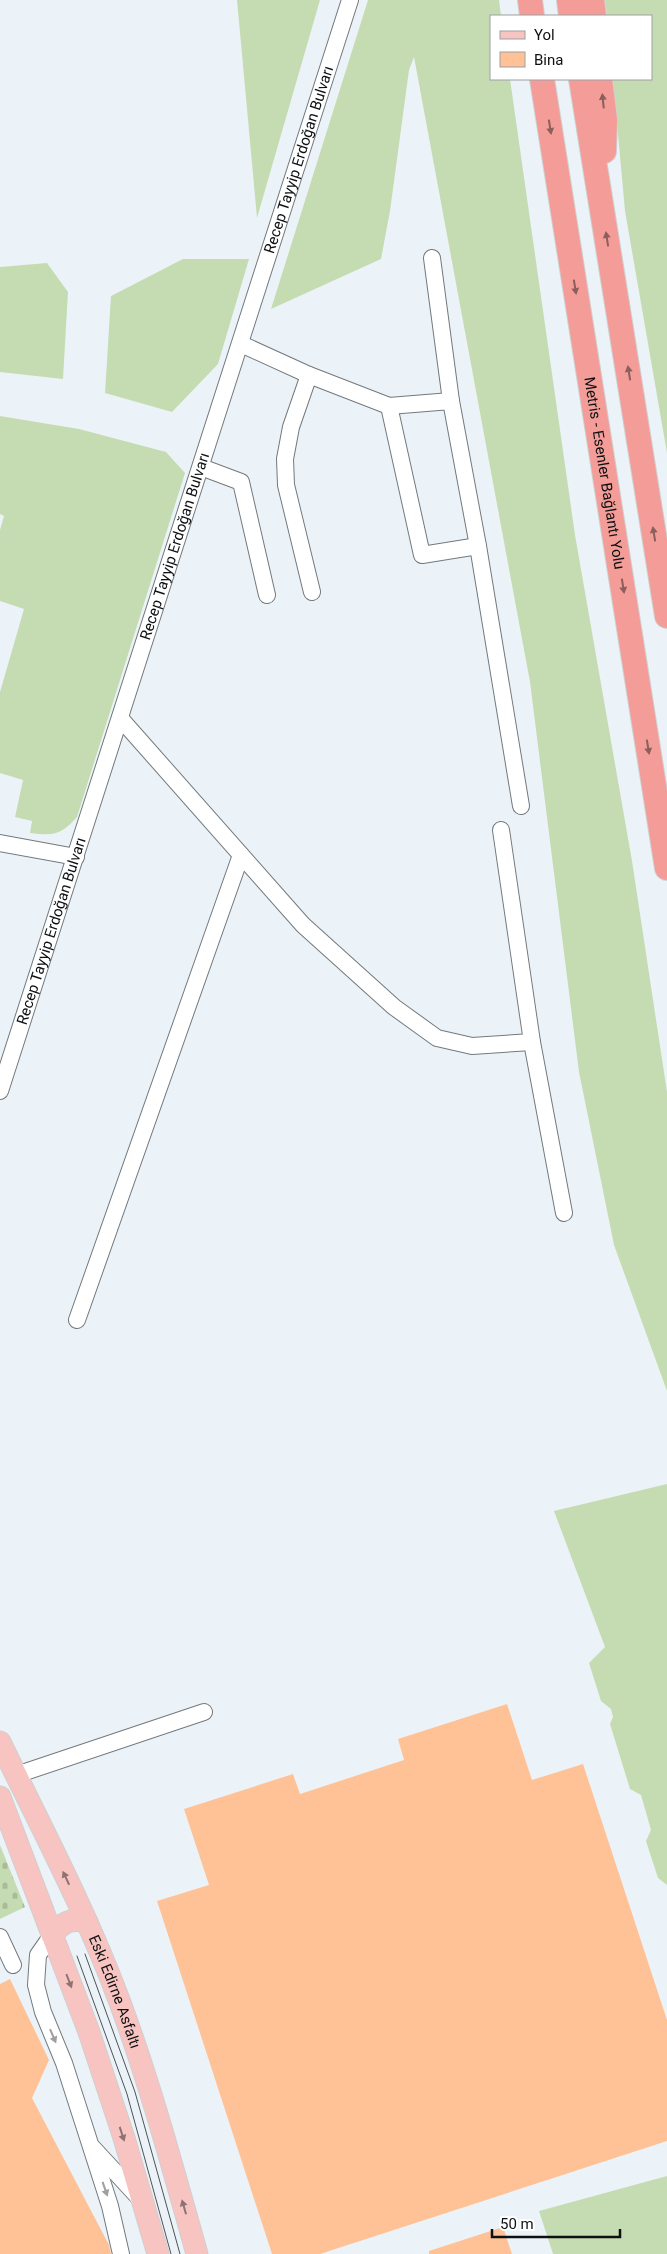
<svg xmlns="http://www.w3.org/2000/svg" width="667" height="2254" font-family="Roboto,sans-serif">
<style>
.grass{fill:#c5dcb2}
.cemetery{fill:url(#cemetery-stones)}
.building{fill:#ffc297}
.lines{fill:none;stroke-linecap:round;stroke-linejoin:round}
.minor-casing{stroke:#73797d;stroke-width:18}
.major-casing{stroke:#cfcfd0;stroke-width:23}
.highway-casing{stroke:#cfcfd0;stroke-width:26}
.minor{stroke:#fff;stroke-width:16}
.major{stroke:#f8c4c1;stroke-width:21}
.highway{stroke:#f49d98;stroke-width:24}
.tram{stroke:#4e5254;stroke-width:1}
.oneway{fill:#8c5e5c}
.oneway2{fill:#8f7372}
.oneway3{fill:#9f9fa0}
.labels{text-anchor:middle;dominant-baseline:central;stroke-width:4;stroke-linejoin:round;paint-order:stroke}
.street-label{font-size:15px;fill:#0e1012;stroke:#fff}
</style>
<defs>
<pattern id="cemetery-stones" width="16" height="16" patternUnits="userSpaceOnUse" patternTransform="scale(1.25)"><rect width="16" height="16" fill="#c5dcb2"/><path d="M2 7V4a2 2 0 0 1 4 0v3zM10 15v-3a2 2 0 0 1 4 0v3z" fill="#a8bc98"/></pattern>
</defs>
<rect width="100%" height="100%" fill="#ecf3f8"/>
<!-- grass -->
<g class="grass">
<path d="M237 0H320L257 218Z"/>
<path d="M368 0H499L501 16H491V79H510L575 535 632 861 667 1092V1391L614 1245 579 1072 530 682 414 57 409 70 390 211 381 259 271 309Z"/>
<path d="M605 0H667V453L625 211 613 79H651V16H607Z"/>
<path d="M183 259H249L218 364 172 412 105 393 111 296Z"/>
<path d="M47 263 68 292 63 379 0 372V267Z"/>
<path d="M0 416 79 429 166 452 185 473 77 817C61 835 54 836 30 833L32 821 15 817 23 780 0 773V692L24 609 0 601V530L4 516 0 514Z"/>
<path d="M667 1484V1885L658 1878 646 1841 651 1830 641 1795 630 1789 610 1724 613 1717 611 1709 601 1701 589 1663 605 1647 554 1511Z"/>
<path d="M667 2176V2254H553L539 2211Z"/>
</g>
<!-- cemetery -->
<path class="cemetery" d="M0 1845 25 1907 0 1919Z"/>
<!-- building -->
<g class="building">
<path d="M507 1704 532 1780 583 1764 667 2020V2141L320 2254H272L157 1901 209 1885 184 1809 293 1774 300 1794 404 1760 398 1739Z"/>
<path d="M10 1979 49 2060 32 2098 109 2245 111 2254H0V1984Z"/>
<path d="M503 2227 512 2254H429V2251Z"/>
</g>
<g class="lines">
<!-- minor casing -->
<g class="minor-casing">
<g id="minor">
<path d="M432 258 451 401"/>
<path d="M241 344 309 375 389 406 451 401 478 546 521 806"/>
<path d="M309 375 291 427 285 459 286 485 312 592"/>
<path d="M389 406 422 555 478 546"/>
<path d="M201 467 241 482 267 595"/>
<path d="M120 718 303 925 394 1007 437 1038 472 1046 532 1042"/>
<path d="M501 830 532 1042 564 1213"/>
<path d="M0 843 76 857"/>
<path id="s1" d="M0 1091 350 0"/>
<path d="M77 1320 241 855"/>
<path d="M16 1775 204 1712"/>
<path d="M52 1935 38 1955 36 1985 43 2012 64 2063 110 2206 121 2254"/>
<path d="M0 1937 13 1965"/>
<path d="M93 2148 141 2200"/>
</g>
</g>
<!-- major casing -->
<g class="major-casing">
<g id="major">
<path id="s2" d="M0 1742C41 1827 86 1911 119 2000 150 2083 173 2169 197 2254"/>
<path d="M0 1797 89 2032 124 2138 158 2254"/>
<path d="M52 1935C63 1922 70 1918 87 1922"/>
</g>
</g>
<!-- highway casing -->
<g class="highway-casing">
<g id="highway">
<path d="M530 0 532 16"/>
<path d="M569 0 571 16"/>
<path d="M592 0 594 16"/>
<path id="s3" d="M542 79 667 868"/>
<path d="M581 79 667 616"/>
<path d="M600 79 605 120 604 151"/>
</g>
</g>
<!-- minor -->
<use href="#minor" class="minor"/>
<!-- major -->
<use href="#major" class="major"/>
<!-- highway -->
<use href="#highway" class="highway"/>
<!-- tram -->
<g class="tram">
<path d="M85 1954 135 2092 180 2254"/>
<path d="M77 1956 127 2094 171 2254"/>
</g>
</g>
<!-- one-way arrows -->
<defs><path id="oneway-solid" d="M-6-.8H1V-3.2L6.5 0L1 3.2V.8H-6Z" transform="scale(1.25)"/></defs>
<g class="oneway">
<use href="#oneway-solid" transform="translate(603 101) rotate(-96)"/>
<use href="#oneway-solid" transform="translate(550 127) rotate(81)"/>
<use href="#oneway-solid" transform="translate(607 239) rotate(-99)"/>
<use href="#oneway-solid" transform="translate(575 287) rotate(81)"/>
<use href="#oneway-solid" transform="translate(629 373) rotate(-99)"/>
<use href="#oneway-solid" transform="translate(654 534) rotate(-99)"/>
<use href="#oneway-solid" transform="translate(623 586) rotate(81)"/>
<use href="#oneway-solid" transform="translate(648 747) rotate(81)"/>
</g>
<g class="oneway2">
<use href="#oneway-solid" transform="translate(66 1878) rotate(-115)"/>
<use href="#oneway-solid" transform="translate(69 1981) rotate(69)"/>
<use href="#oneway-solid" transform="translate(122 2134) rotate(72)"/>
<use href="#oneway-solid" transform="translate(184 2207) rotate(-106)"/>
</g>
<g class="oneway3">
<use href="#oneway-solid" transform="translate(53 2036) rotate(67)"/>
<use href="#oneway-solid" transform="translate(105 2189) rotate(71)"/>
</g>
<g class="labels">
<!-- street labels -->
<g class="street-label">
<text stroke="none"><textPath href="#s1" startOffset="978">Recep Tayyip Erdoğan Bulvarı</textPath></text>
<text stroke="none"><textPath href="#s3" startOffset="399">Metris - Esenler Bağlantı Yolu</textPath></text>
<text stroke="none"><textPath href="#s1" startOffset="572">Recep Tayyip Erdoğan Bulvarı</textPath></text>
<text stroke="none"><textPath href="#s1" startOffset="168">Recep Tayyip Erdoğan Bulvarı</textPath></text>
<text stroke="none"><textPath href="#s2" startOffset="275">Eski Edirne Asfaltı</textPath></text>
</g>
</g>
<!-- legend -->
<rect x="490" y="15" width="162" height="65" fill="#ffffff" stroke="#9f9fa0"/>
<rect x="500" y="31" width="25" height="8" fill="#f8c4c1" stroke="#9f9fa0"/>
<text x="534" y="40" font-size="15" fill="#0e1012">Yol</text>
<rect x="500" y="52" width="25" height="15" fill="#ffc297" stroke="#9f9fa0"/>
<text x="534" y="65" font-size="15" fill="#0e1012">Bina</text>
<!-- scale -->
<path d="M492 2229v8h128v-8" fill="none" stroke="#0e1012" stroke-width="2.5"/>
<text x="500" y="2229" font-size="15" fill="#0e1012" stroke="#ffffff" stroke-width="4" paint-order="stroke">50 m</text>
</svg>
